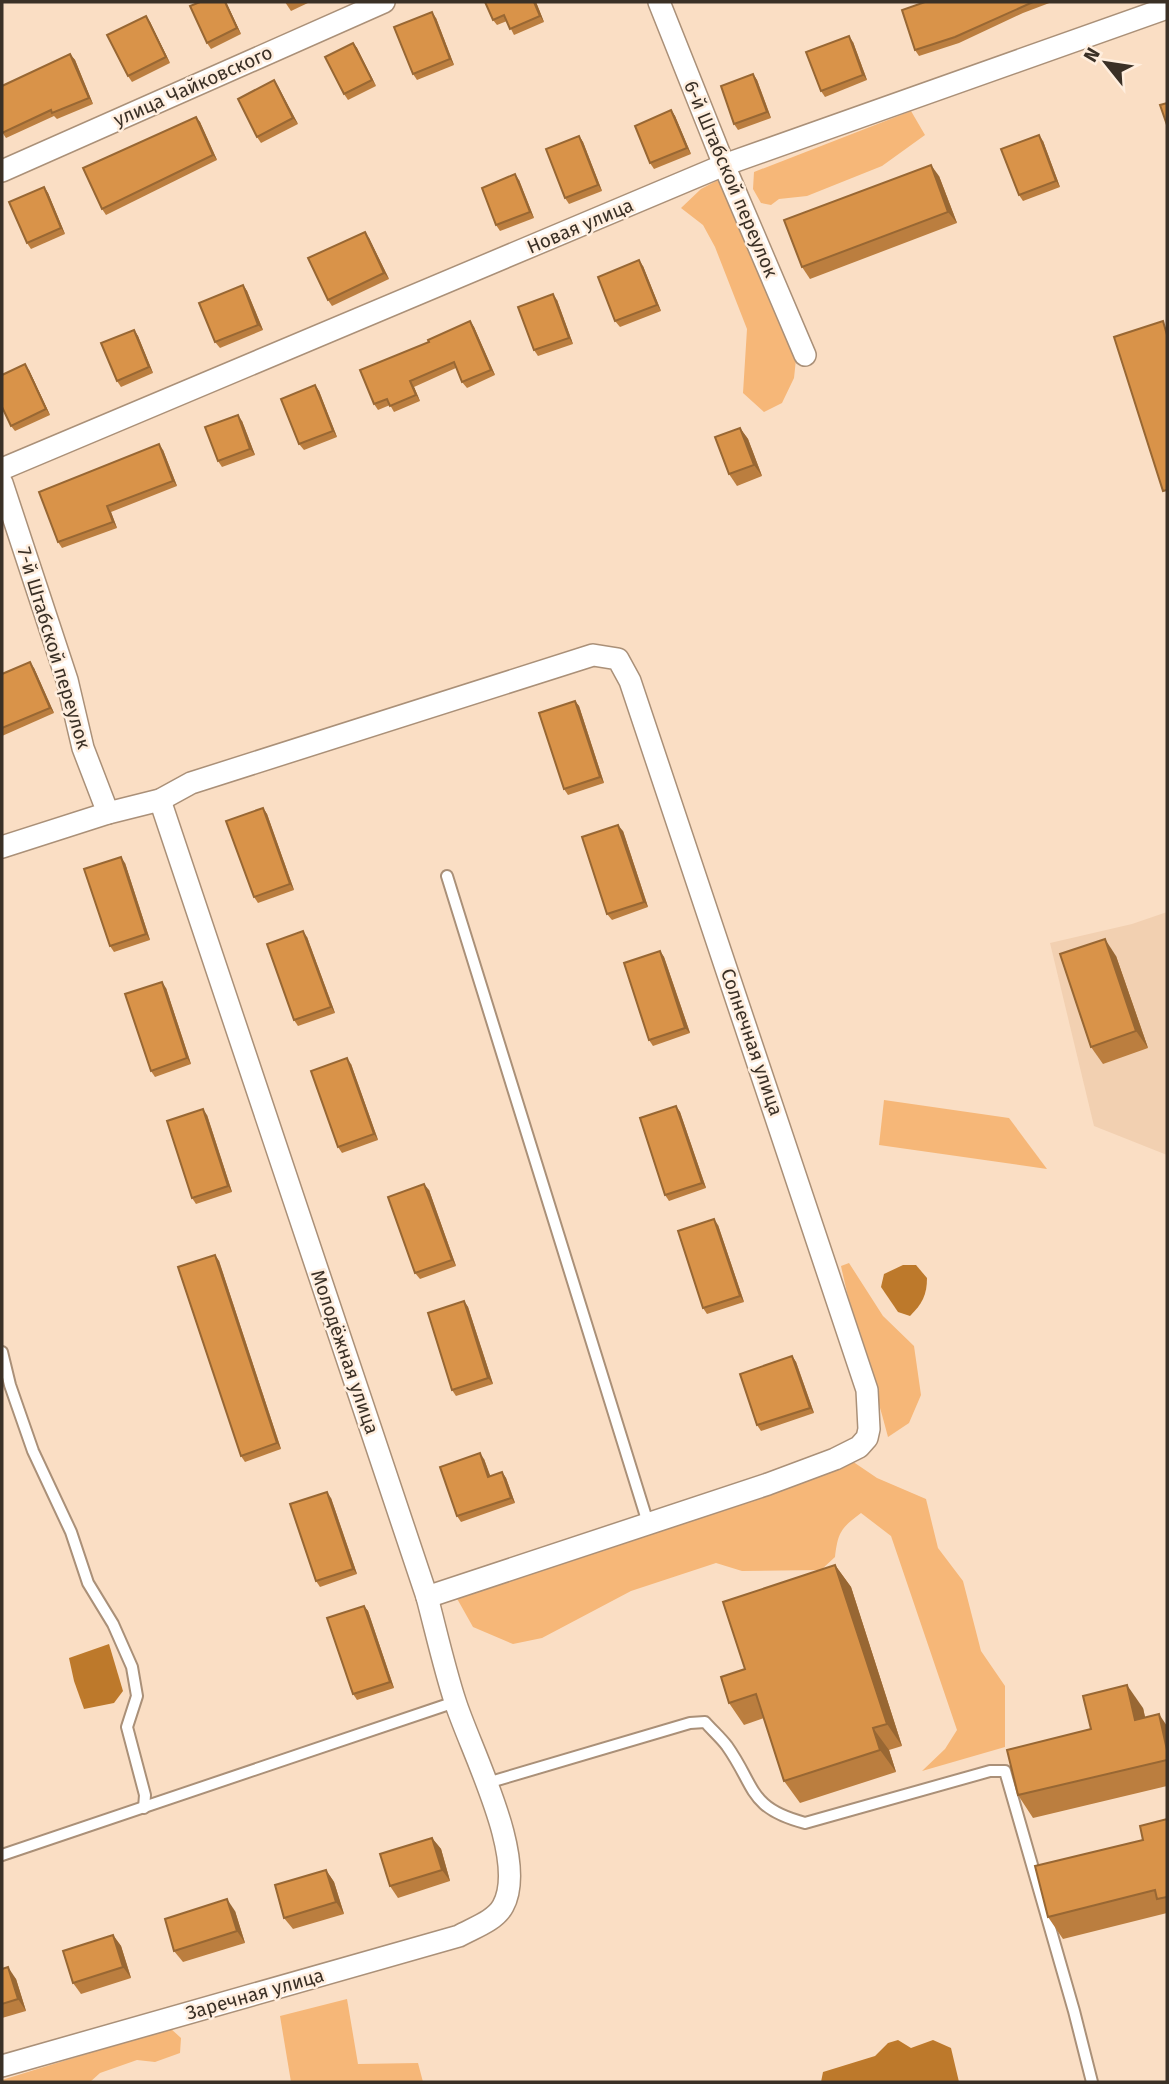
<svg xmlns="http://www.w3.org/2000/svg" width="1169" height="2084" font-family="'Fira Sans',sans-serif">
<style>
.built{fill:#f2d0b1}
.green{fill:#f6b778}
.water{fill:#bd792b}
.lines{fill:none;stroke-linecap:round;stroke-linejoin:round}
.service-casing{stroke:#aa9078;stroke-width:14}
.minor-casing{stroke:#aa9078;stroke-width:24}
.service{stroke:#fff;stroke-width:10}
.minor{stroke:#fff;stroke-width:21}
.wall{fill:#bb7e3f}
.shaded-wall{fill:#986733}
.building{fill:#d99349;stroke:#986733;stroke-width:2}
.labels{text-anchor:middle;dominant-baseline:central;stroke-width:5;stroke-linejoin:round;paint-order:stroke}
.street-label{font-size:19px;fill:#3a3026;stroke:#ffeede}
</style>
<rect width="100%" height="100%" fill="#fadec4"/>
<!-- built -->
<path class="built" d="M1167 912V1155L1094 1126 1050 943 1132 924Z"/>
<!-- green -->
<g class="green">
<path d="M911 111 925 135 882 166 807 196 779 199 771 205 761 203 753 189 754 172Z"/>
<path d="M722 178 797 350 794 378 782 403 764 412 743 393 747 329 715 247 703 225 681 208 701 189Z"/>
<path d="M884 1100 1009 1118 1047 1169 879 1145Z"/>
<path d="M849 1263 883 1316 914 1346 921 1395 909 1423 888 1437C873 1379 853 1324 841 1266Z"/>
<path d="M849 1459 877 1478 926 1499 938 1548 963 1581 981 1651 1005 1686V1747L922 1771 945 1749 957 1730 891 1536 861 1513C841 1528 838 1532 835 1557L821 1570 742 1571 716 1563 631 1591 542 1638 513 1644 473 1627 455 1595Z"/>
<path d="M347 1999 358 2064 418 2063 423 2082H291L280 2016Z"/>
<path d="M170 2028 181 2038 180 2053 155 2062 137 2060 100 2073 90 2082H2V2080Z"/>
</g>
<!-- water -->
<g class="water">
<path d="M903 1265H916L927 1278C927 1295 922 1304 910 1316L898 1312 881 1287 884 1274Z"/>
<path d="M109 1644 123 1691 114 1703 84 1709 74 1681 69 1658Z"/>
<path d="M898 2040 911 2048 933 2040 951 2048 959 2082H821L823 2072 875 2056 888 2043Z"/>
</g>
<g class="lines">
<!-- service casing -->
<g class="service-casing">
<g id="service">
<path d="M447 876 648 1523"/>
<path d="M2 1352 10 1385 33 1451 71 1532 88 1583 113 1624 132 1667 137 1696 127 1727 145 1795 144 1808"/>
<path d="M487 1783 690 1723 705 1722C712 1730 721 1738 727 1746 756 1787 748 1808 805 1823L990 1771H1005L1074 2011 1092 2082"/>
<path d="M2 1855 455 1702"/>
</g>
</g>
<!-- minor casing -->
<g class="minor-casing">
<g id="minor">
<path d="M659 2 724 165 805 355"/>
<path d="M2 171 384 2"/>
<path d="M2 469 724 165 1167 8"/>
<path d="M2 483 67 680 83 748 108 813"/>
<path d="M2 847 108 813 160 800 191 783 593 655 618 659 630 681 867 1390 869 1429 867 1438 859 1447 835 1459 768 1484 427 1597"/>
<path d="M2 2066 459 1936C473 1928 495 1921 503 1906 529 1859 470 1749 455 1701 444 1667 436 1631 427 1597L160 800"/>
</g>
</g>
<!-- service -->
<use href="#service" class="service"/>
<!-- minor -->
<use href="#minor" class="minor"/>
</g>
<!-- wall -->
<g class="wall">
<path d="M226 2 241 34 211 49 207 43Z"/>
<path d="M285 2H310L291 11Z"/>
<path d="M536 2 544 22 514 35 507 21 497 25 493 20Z"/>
<path d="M925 2H1052L1023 13 959 43 919 56 915 50Z"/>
<path d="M146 16 150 22 170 63 132 82 128 76Z"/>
<path d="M436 18 454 65 417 80 413 74Z"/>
<path d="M853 42 867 80 825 97 821 91Z"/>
<path d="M353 43 357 48 376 86 348 100 344 94Z"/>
<path d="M70 54 75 60 93 104 57 119 54 116 6 138 2 132Z"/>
<path d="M753 74 757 80 771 118 738 130 734 124Z"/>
<path d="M274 80 298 124 261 143 257 137Z"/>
<path d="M671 110 675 116 691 154 654 169 650 163Z"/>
<path d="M196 117 200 122 217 160 106 215 102 209Z"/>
<path d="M579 136 583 142 602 191 569 204 565 198Z"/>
<path d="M1043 141 1060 187 1023 201 1019 195Z"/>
<path d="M939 176 957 223 810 279 802 267Z"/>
<path d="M519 180 534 218 500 231 496 225Z"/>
<path d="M44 187 48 193 65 234 31 249 27 243Z"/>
<path d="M369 238 389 279 332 306 328 300Z"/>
<path d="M643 266 661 311 620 327 615 321Z"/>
<path d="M243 285 247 291 263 330 220 348 215 342Z"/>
<path d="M557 300 573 344 538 356 534 350Z"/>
<path d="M470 321 474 327 495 375 467 388 462 382 456 368 414 387 420 401 394 412 390 405 378 410 374 404 429 342Z"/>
<path d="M134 330 138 336 153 373 121 387 117 381Z"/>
<path d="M29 370 50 415 15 431 11 426Z"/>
<path d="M315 385 319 391 337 437 304 450 299 444Z"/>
<path d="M242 421 255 455 222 467 218 461Z"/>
<path d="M740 428 748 439 762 476 737 486 729 474Z"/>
<path d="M163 450 177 486 111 512 117 528 62 548 58 542Z"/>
<path d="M34 668 54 713 2 736V674Z"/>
<path d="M575 701 579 706 604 783 568 795 564 789Z"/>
<path d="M263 808 267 814 294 890 258 903 254 897Z"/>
<path d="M623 831 648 907 612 920 607 914Z"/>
<path d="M125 863 150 940 114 952 110 946Z"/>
<path d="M307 937 335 1013 298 1026 294 1020Z"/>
<path d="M660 951 664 957 690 1033 653 1046 649 1040Z"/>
<path d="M1116 956 1148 1048 1103 1064 1091 1047Z"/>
<path d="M166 988 191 1064 155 1077 151 1071Z"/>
<path d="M351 1064 378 1140 342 1153 338 1147Z"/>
<path d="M676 1106 680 1112 706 1188 669 1201 665 1195Z"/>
<path d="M207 1115 232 1192 196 1204 192 1198Z"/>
<path d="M429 1190 456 1266 420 1279 415 1273Z"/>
<path d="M718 1225 744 1302 707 1314 703 1308Z"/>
<path d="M215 1255 219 1261 281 1449 245 1462 241 1456Z"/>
<path d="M464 1301 468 1307 493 1384 456 1396 452 1390Z"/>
<path d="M792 1356 796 1362 814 1413 761 1431 757 1425Z"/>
<path d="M484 1459 490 1476 502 1472 506 1478 515 1503 461 1522 457 1516Z"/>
<path d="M331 1498 357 1574 320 1587 316 1581Z"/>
<path d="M835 1565 851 1587 902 1746 889 1750 896 1772 800 1803 784 1781 764 1718 744 1725 729 1703 745 1669Z"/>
<path d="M364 1606 368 1611 394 1688 357 1700 353 1694Z"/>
<path d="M1143 1708 1145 1718 1167 1726V1786L1033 1818 1018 1795 1091 1729Z"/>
<path d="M1167 1819V1913L1063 1939 1048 1917 1143 1840Z"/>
<path d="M432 1838 441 1849 450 1881 398 1898 390 1886Z"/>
<path d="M326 1870 334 1882 344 1914 293 1929 284 1918Z"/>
<path d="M235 1911 245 1943 183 1962 174 1951Z"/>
<path d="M113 1935 121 1946 131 1978 81 1994 73 1983Z"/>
<path d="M2 1969 16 1979 26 2011 2 2018Z"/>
</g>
<!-- shaded-wall -->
<g class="shaded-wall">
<path d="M225 2H226L241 34 237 28Z"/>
<path d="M534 2H536L544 22 540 16Z"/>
<path d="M432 12 436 18 454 65 450 59Z"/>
<path d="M146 16 150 22 170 63 166 57Z"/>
<path d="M849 36 853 42 867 80 863 75Z"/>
<path d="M353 43 357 48 376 86 372 80Z"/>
<path d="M70 54 75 60 93 104 89 98Z"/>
<path d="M753 74 757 80 771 118 767 112Z"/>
<path d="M274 80 278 86 298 124 293 118Z"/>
<path d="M671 110 675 116 691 154 687 148Z"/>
<path d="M196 117 200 122 217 160 213 155Z"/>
<path d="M1039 135 1043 141 1060 187 1056 181Z"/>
<path d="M579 136 583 142 602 191 598 185Z"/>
<path d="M931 165 939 176 957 223 948 212Z"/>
<path d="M515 174 519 180 534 218 530 212Z"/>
<path d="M44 187 48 193 65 234 61 228Z"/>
<path d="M365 232 369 238 389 279 384 273Z"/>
<path d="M639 260 643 266 661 311 657 305Z"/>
<path d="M243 285 247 291 263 330 258 325Z"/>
<path d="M553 294 557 300 573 344 569 338Z"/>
<path d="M470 321 474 327 495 375 491 370Z"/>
<path d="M134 330 138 336 153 373 149 367Z"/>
<path d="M25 364 29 370 50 415 46 409Z"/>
<path d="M410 381 414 387 420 401 416 395Z"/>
<path d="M315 385 319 391 337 437 333 431Z"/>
<path d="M238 415 242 421 255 455 250 449Z"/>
<path d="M740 428 748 439 762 476 754 465Z"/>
<path d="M159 444 163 450 177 486 173 481Z"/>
<path d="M107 506 111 512 117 528 113 522Z"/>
<path d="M30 662 34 668 54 713 50 708Z"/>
<path d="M575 701 579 706 604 783 600 777Z"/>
<path d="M263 808 267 814 294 890 290 884Z"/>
<path d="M618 825 623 831 648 907 644 902Z"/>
<path d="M121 857 125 863 150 940 146 934Z"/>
<path d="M303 931 307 937 335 1013 331 1007Z"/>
<path d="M1105 939 1116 956 1148 1048 1136 1031Z"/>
<path d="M660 951 664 957 690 1033 685 1028Z"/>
<path d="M162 982 166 988 191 1064 187 1058Z"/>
<path d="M347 1058 351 1064 378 1140 374 1134Z"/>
<path d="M676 1106 680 1112 706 1188 702 1183Z"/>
<path d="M203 1109 207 1115 232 1192 228 1186Z"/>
<path d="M424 1184 429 1190 456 1266 452 1260Z"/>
<path d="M714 1219 718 1225 744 1302 740 1296Z"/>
<path d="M215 1255 219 1261 281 1449 277 1443Z"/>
<path d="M464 1301 468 1307 493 1384 488 1378Z"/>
<path d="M792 1356 796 1362 814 1413 810 1408Z"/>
<path d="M480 1453 484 1459 493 1483 488 1477Z"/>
<path d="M502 1472 506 1478 515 1503 511 1498Z"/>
<path d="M327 1492 331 1498 357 1574 353 1569Z"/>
<path d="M835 1565 851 1587 902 1746 887 1724Z"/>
<path d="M364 1606 368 1611 394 1688 390 1682Z"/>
<path d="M1127 1685 1143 1708 1151 1742 1135 1720Z"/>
<path d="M1159 1714 1167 1726V1750Z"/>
<path d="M873 1728 889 1750 896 1772 880 1750Z"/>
<path d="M432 1838 441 1849 450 1881 442 1870Z"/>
<path d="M326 1870 334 1882 344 1914 336 1902Z"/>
<path d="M227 1899 235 1911 245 1943 237 1931Z"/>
<path d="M113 1935 121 1946 131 1978 123 1967Z"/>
<path d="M8 1967 16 1979 26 2011 18 1999Z"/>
</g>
<!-- building -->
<g class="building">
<path d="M200 2H225L237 28 207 43 190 6Z"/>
<path d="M485 2H534L540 16 510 29 504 15 493 20Z"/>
<path d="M925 2H1033L955 37 915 50 902 10Z"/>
<path d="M432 12 450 59 413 74 394 27Z"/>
<path d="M146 16 166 57 128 76 107 35Z"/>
<path d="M849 36 863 75 821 91 806 52Z"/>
<path d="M353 43 372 80 344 94 325 57Z"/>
<path d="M70 54 89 98 52 113 51 110 2 133V86Z"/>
<path d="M753 74 767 112 734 124 721 86Z"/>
<path d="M274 80 293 118 257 137 238 99Z"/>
<path d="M1167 103V125L1160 105Z"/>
<path d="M671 110 687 148 650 163 635 126Z"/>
<path d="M196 117 213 155 102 209 83 168Z"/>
<path d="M1039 135 1056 181 1019 195 1001 149Z"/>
<path d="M579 136 598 185 565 198 546 149Z"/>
<path d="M931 165 948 212 802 267 784 220Z"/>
<path d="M515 174 530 212 496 225 482 188Z"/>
<path d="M44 187 61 228 27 243 9 202Z"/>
<path d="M365 232 384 273 328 300 308 258Z"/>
<path d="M639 260 657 305 615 321 598 277Z"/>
<path d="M243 285 258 325 215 342 199 303Z"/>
<path d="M553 294 569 338 534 350 518 307Z"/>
<path d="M470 321 491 370 462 382 454 362 410 381 416 395 390 406 387 399 374 404 360 370 429 342 428 340Z"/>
<path d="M1163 321 1167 335V490L1163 491 1114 337Z"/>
<path d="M134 330 149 367 117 381 101 343Z"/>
<path d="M25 364 46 409 11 426 2 407V375Z"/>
<path d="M315 385 333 431 299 444 281 399Z"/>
<path d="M238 415 250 449 218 461 205 427Z"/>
<path d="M740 428 754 465 729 474 715 437Z"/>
<path d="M159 444 173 481 107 506 113 522 58 542 39 492Z"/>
<path d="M30 662 50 708 2 728V674Z"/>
<path d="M575 701 600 777 564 789 539 713Z"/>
<path d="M263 808 290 884 254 897 226 821Z"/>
<path d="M618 825 644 902 607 914 582 837Z"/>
<path d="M121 857 146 934 110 946 84 869Z"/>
<path d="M303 931 331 1007 294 1020 267 944Z"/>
<path d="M1105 939 1136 1031 1091 1047 1060 954Z"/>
<path d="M660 951 685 1028 649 1040 624 963Z"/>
<path d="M162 982 187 1058 151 1071 125 994Z"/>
<path d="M347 1058 374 1134 338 1147 311 1071Z"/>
<path d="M676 1106 702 1183 665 1195 640 1118Z"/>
<path d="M203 1109 228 1186 192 1198 167 1121Z"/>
<path d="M424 1184 452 1260 415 1273 388 1197Z"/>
<path d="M714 1219 740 1296 703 1308 678 1231Z"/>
<path d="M215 1255 277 1443 241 1456 178 1267Z"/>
<path d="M464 1301 488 1378 452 1390 428 1313Z"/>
<path d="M792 1356 810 1408 757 1425 740 1374Z"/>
<path d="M480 1453 488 1477 502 1472 511 1498 457 1516 440 1467Z"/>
<path d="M327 1492 353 1569 316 1581 290 1504Z"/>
<path d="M835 1565 887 1724 873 1728 880 1750 784 1781 756 1694 729 1703 721 1677 745 1669 723 1602Z"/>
<path d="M364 1606 390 1682 353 1694 327 1618Z"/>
<path d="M1127 1685 1135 1720 1159 1714 1167 1750V1760L1018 1795 1007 1750 1091 1729 1083 1696Z"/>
<path d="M1167 1819V1897L1157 1899 1155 1890 1048 1917 1035 1866 1143 1840 1140 1826Z"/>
<path d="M432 1838 442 1870 390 1886 380 1854Z"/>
<path d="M326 1870 336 1902 284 1918 275 1885Z"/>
<path d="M227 1899 237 1931 174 1951 165 1919Z"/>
<path d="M113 1935 123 1967 73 1983 63 1951Z"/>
<path d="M8 1967 18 1999 2 2004V1969Z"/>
</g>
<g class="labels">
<!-- street labels -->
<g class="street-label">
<text transform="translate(193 86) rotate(-24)">улица Чайковского</text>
<text transform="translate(731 179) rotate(67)">6-й Штабской переулок</text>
<text transform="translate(580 226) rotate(-23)">Новая улица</text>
<text transform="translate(54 648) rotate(73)">7-й Штабской переулок</text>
<text transform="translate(752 1042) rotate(71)">Солнечная улица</text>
<text transform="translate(345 1352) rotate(71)">Молодёжная улица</text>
<text transform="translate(255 1994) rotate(-16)">Заречная улица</text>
</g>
</g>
<!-- border -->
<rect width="1169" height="2084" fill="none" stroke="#3a3026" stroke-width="7"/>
<!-- north arrow -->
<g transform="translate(1106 63) rotate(300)" stroke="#ffeede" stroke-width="5" paint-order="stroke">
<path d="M0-5L12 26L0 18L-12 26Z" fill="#3a3026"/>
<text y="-10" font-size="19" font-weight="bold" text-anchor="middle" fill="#3a3026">N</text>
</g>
</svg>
